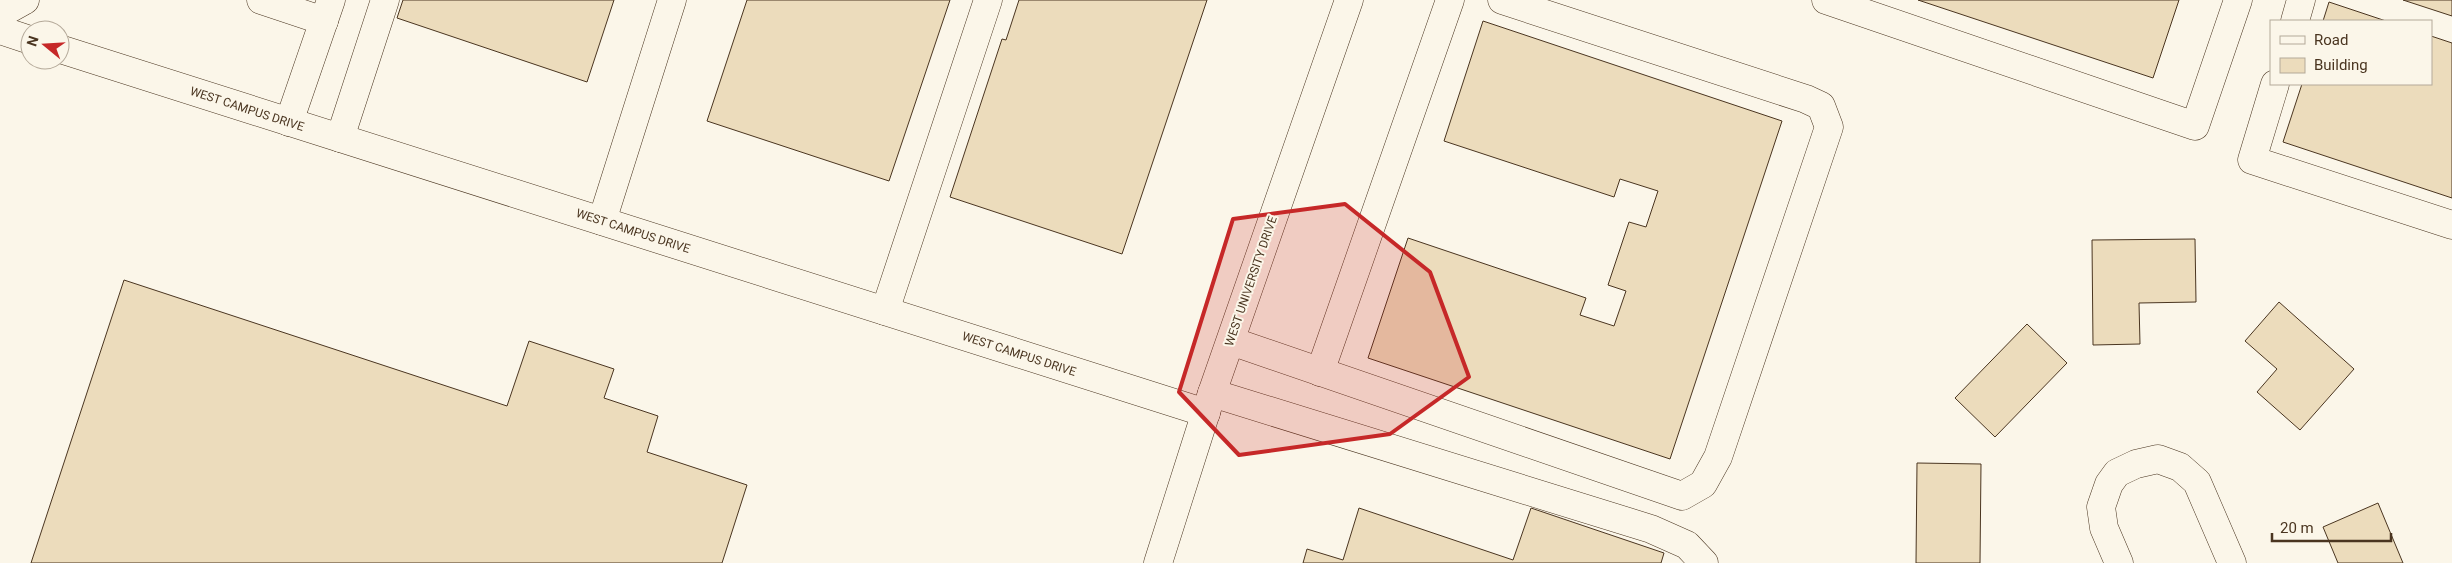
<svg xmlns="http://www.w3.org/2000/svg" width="2452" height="563" font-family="Roboto,sans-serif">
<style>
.building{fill:#ecdcbc;stroke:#4a3520}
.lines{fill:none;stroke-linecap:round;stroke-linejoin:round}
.minor-casing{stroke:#4a3520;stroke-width:29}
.minor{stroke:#fbf6e9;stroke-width:28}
.marked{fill:#c62828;fill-opacity:0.2;stroke:#c62828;stroke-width:4;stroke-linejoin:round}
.labels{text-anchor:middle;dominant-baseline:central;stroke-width:4;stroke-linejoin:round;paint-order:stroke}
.street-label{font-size:12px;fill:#4a3520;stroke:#fbf6e9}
</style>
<rect width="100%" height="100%" fill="#fbf6e9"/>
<!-- building -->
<g class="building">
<path d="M403 0H614L587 82 397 18Z"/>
<path d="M747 0H950L889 181 707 121Z"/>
<path d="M1019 0H1207L1122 254 950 197 1002 39 1006 40Z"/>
<path d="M1918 0H2179L2153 78Z"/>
<path d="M2403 0H2452V16Z"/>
<path d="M2329 2 2386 21H2323Z"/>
<path d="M1483 21 1782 121 1670 459 1368 358 1408 238 1586 298 1580 315 1614 326 1626 291 1608 285 1629 222 1646 227 1658 191 1620 179 1614 197 1444 141Z"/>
<path d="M2431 36 2452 43V198L2283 142 2302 84H2431Z"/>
<path d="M2195 239 2196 302 2139 303 2140 344 2093 345 2092 240Z"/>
<path d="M124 280 507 406 529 341 614 369 604 398 658 416 647 452 747 485 722 563H31Z"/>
<path d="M2279 302 2354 369 2300 430 2257 392 2277 369 2245 341Z"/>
<path d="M2027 324 2067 363 1995 437 1955 398Z"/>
<path d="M1917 463 1981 464 1980 563H1916Z"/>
<path d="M2378 503 2403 563H2338L2323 527Z"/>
<path d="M1359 508 1513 560 1531 508 1664 553 1661 563H1303L1307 549 1343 560Z"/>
</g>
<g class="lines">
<!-- minor casing -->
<g class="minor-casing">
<g id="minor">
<path d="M261 0 324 21"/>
<path d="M1826 0 2195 126 2238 0"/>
<path d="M0 14 25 0"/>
<path d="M2295 21 2301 0"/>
<path d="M0 30 30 40"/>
<path d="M60 49 1206 413"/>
<path d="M2275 84 2252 160 2452 225"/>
<path d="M289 122 331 0"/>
<path d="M340 138 385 0"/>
<path d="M602 221 672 0"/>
<path d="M885 311 988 0"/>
<path d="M1231 341 1682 496 1703 484 1718 457 1829 127 1821 106 1806 99 1502 0"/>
<path d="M1320 372 1450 0"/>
<path d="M1212 393 1651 529 1687 545 1704 563"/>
<path d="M1158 563 1212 393 1349 0"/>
<path d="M2119 563 2104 528 2101 507 2109 484 2117 473 2136 464 2158 459 2180 467 2197 482 2232 563"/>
</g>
</g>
<!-- minor -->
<use href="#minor" class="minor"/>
</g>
<!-- marked area -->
<path class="marked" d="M1345 204 1430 272 1469 377 1390 434 1239 455 1179 392 1233 219Z"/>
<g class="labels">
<!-- street labels -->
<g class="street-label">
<text transform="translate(247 109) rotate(18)">WEST CAMPUS DRIVE</text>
<text transform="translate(633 231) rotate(18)">WEST CAMPUS DRIVE</text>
<text transform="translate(1251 281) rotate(-71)">WEST UNIVERSITY DRIVE</text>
<text transform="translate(1019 354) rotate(18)">WEST CAMPUS DRIVE</text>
</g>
</g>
<!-- legend -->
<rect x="2270" y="20" width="162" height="65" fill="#fbf6e9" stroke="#b4a999"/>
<rect x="2280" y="36" width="25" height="8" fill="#fbf6e9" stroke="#b4a999"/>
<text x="2314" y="45" font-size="15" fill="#4a3520">Road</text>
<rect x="2280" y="58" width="25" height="15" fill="#ecdcbc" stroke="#b4a999"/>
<text x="2314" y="70" font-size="15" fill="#4a3520">Building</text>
<!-- north arrow -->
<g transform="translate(45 45) rotate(288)"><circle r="24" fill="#fbf6e9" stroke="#b4a999"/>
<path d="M0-4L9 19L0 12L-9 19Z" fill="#c62828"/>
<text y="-8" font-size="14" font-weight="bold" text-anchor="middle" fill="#4a3520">N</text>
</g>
<!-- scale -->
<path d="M2272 533v8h119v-8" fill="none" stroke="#4a3520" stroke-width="2.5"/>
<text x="2280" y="533" font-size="15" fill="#4a3520" stroke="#fbf6e9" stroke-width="4" paint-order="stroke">20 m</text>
</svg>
